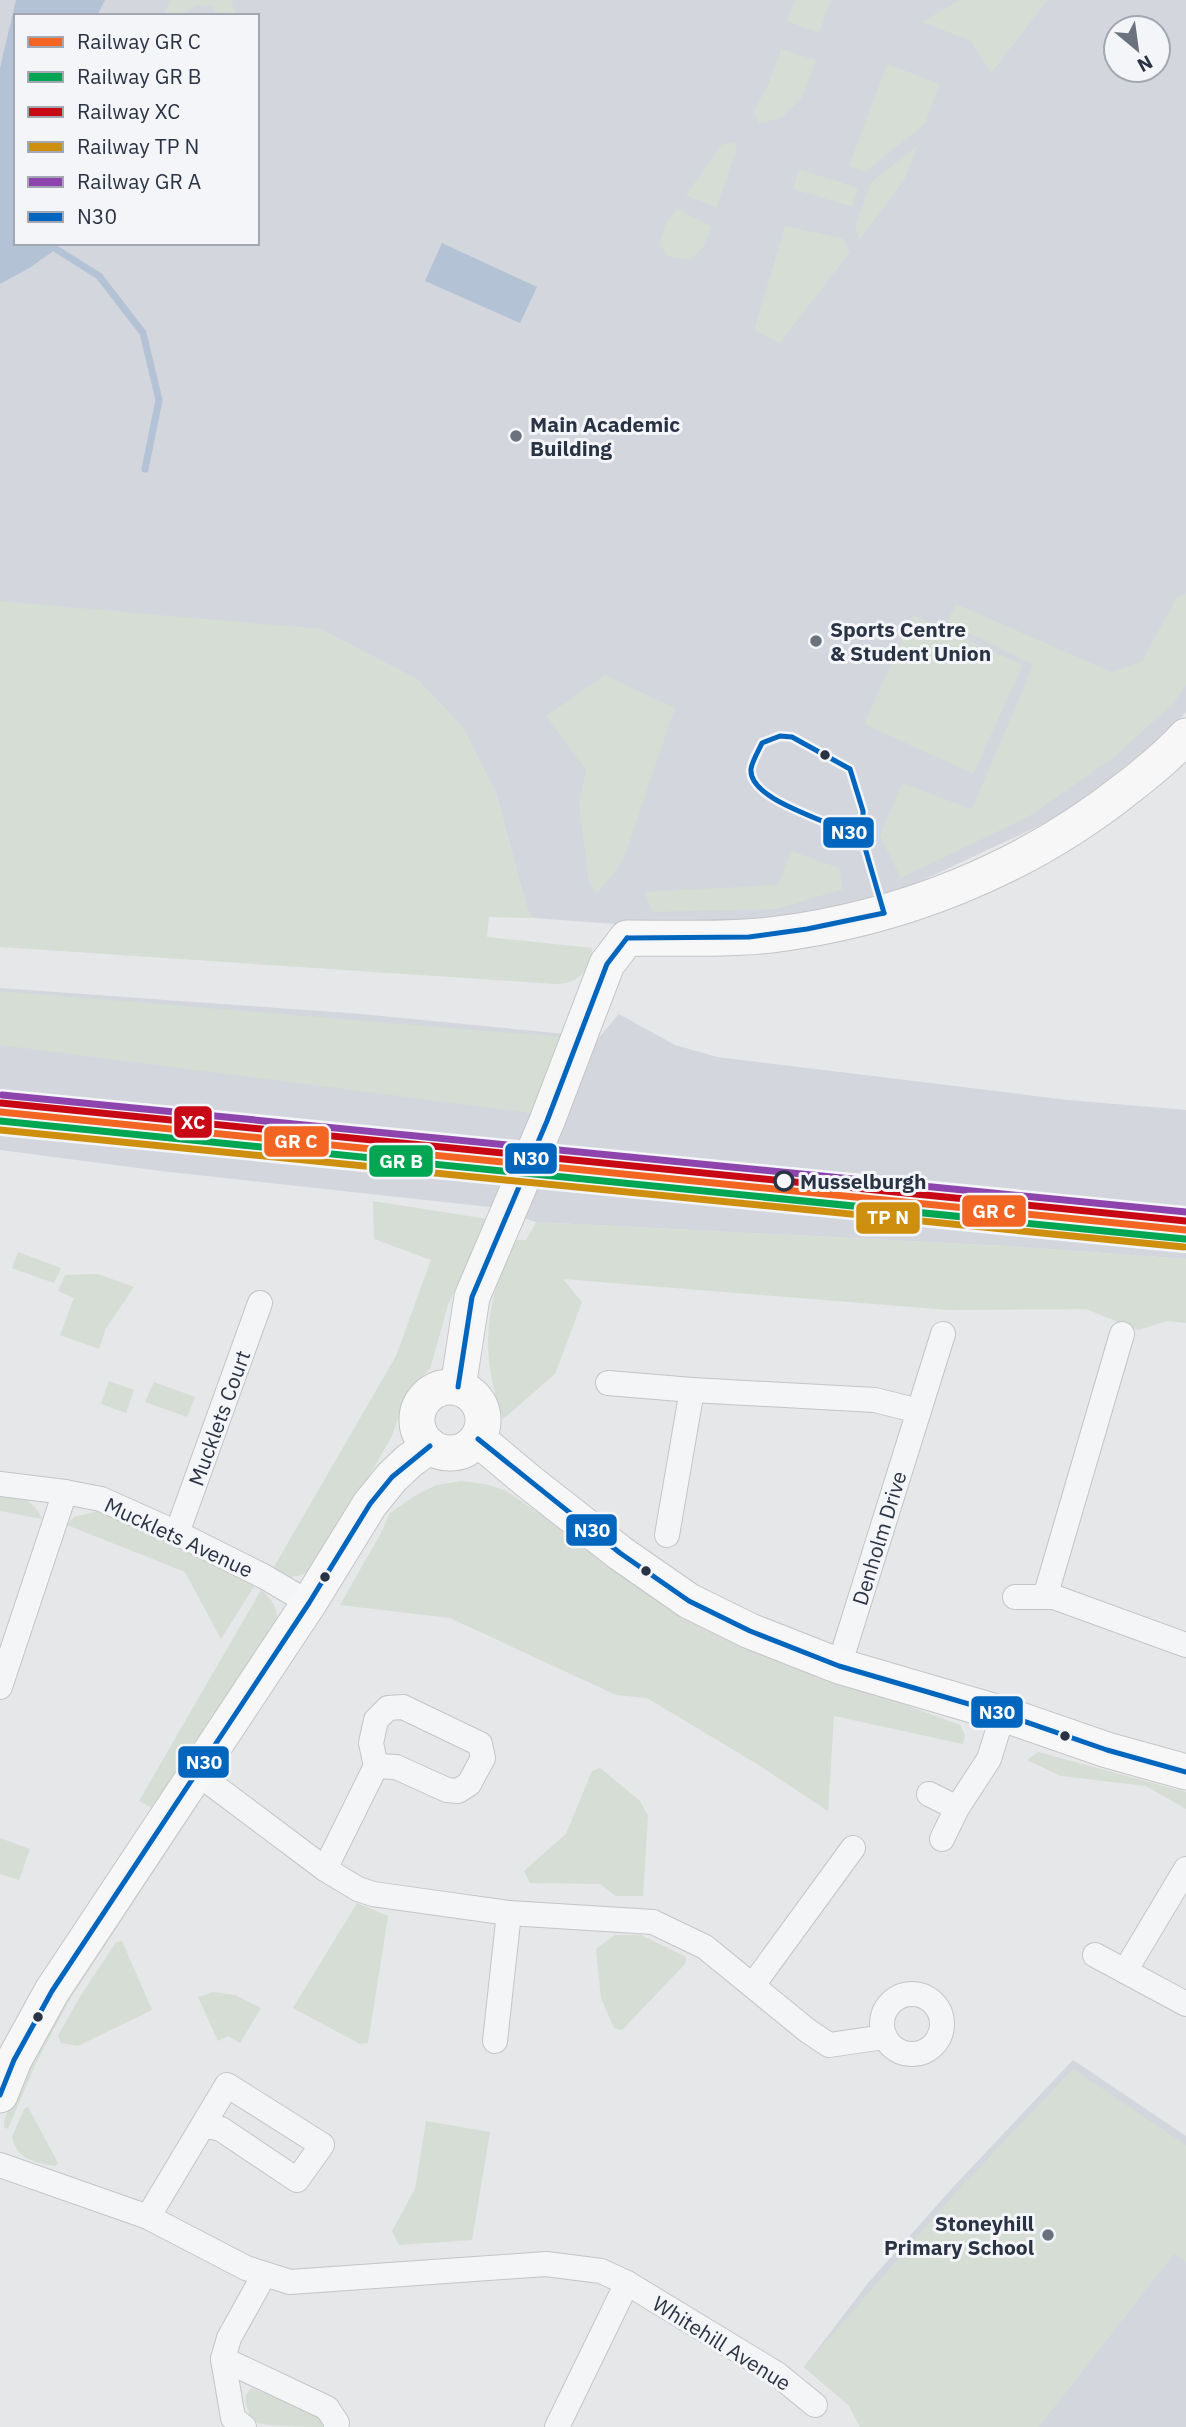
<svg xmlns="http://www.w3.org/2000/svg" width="1186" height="2427" font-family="'IBM Plex Sans',sans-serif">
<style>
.built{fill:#d3d6dc;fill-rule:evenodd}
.green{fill:#d5ddd5}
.water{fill:#b3c2d5}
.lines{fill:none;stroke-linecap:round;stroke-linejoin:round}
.stream{stroke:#b3c2d5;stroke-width:7}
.street-casing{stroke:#c3c5c7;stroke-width:26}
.secondary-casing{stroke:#c3c5c7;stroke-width:37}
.street{stroke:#f4f5f6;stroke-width:24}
.secondary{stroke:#f7f7f8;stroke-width:35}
.bus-1-casing{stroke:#f3f5f9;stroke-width:10}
.bus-1{stroke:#0065bd;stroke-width:5}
.rail-1-casing{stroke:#f3f5f9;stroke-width:12}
.rail-2-casing{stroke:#f3f5f9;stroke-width:12}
.rail-3-casing{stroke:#f3f5f9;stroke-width:12}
.rail-4-casing{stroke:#f3f5f9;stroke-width:12}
.rail-5-casing{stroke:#f3f5f9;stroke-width:12}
.rail-1{stroke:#f26522;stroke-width:7}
.rail-2{stroke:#00a651;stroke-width:7}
.rail-3{stroke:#c80815;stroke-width:7}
.rail-4{stroke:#ce8f0e;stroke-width:7}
.rail-5{stroke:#8e44ad;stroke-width:7}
.poi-dot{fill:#6b727e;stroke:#f3f5f9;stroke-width:2.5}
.bus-dot{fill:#2a3344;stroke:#f3f5f9;stroke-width:2.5}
.stop-dot{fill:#f3f5f9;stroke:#2a3344;stroke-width:3.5}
.labels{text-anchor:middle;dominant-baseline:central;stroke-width:6;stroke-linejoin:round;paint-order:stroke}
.poi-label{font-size:21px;font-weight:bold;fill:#2a3344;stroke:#f3f5f9;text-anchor:start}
.stop-label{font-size:21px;font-weight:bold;fill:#2a3344;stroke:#f3f5f9;text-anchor:start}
.street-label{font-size:21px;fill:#2a3344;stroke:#f3f5f9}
.line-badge{stroke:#f3f5f9;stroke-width:2.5}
.badge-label{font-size:19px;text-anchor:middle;font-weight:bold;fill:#fff}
</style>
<rect width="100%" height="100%" fill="#e5e7e9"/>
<!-- built -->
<g class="built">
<path d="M0 0H1186V712L1173 727 1071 811 895 893 772 929 671 928 533 918 527 908 496 793 463 728 418 680 320 629 0 606ZM16 16H257V243H16ZM1116 28H1158V70H1116Z"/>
<path d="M0 988 361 1014 565 1034 589 1049 619 1014 675 1045 717 1057 1068 1100 1186 1110V1259L1006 1246 536 1222 490 1207 161 1171 0 1150Z"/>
<path d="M1073 2060 1186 2136V2427H875L804 2367 868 2283 954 2186Z"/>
</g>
<!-- green -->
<g class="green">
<path d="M170 0H231L236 16H220L210 5 196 6 181 16H163Z"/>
<path d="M795 0H831L819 33 787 21Z"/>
<path d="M960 0H1048L991 73 971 41 922 22Z"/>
<path d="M781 49 816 60 802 98 780 119 759 123 753 112 769 83Z"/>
<path d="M887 64 940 84 925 124 865 172 849 166Z"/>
<path d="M736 142V150L717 208 686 195 721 145Z"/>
<path d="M917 146 904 181 860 239 855 227 871 182Z"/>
<path d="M799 169 858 188 852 207 793 189Z"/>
<path d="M677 209 711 226 704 247 690 260 666 256 660 243 665 225Z"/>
<path d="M785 226 842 238 850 252 780 343 754 330Z"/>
<path d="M1186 594V685L1174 703 1113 758 1028 817 901 878 880 836 902 783 972 809 1033 665 947 622 956 604 1112 672 1142 661 1177 597Z"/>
<path d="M0 601 320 629 418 680 463 728 496 793 527 908 533 918 489 917 487 937 592 948C592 971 577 984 555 984L0 947Z"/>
<path d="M913 615 1023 665 973 774 864 724Z"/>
<path d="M605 675 675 708 623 861 597 894 589 882 579 805 586 770 546 716Z"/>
<path d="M791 851 839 868 843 889 777 909 653 912 644 892 778 885Z"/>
<path d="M0 991 562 1037 540 1114 0 1045Z"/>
<path d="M373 1201 487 1219 448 1305 430 1369 409 1388 391 1438 317 1565C302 1578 289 1580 271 1572L396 1356 431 1260 374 1239Z"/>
<path d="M536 1222 1006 1246 1186 1259V1323L1167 1321 1138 1330 1086 1309 949 1310 563 1279 582 1302 555 1374 503 1419C478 1347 487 1310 511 1240H526Z"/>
<path d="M18 1252 61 1268 54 1283 12 1268Z"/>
<path d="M98 1274 134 1287 106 1328 99 1349 60 1335 74 1298 58 1291 65 1275Z"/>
<path d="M109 1381 134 1390 126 1413 101 1404Z"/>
<path d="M154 1382 195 1397 187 1417 145 1402Z"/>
<path d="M461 1481 485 1484 506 1491 697 1621 834 1679 960 1725 965 1735 963 1744 834 1716 828 1811 757 1764 647 1698 616 1695 450 1618 340 1605 381 1533 390 1513 416 1495 437 1485Z"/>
<path d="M0 1494C20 1496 33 1499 42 1519L0 1511Z"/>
<path d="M98 1511 119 1517 255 1585 221 1639 185 1572 67 1525 74 1517Z"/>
<path d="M261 1590C276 1602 279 1613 276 1632L156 1810 139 1801Z"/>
<path d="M1038 1752 1186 1792V1809L1146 1786 1061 1776 1027 1760Z"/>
<path d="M600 1768 640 1801 648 1816 643 1896H616L600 1884 530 1883 524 1871 566 1834 592 1771Z"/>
<path d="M199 1803 70 1999 36 2063 8 2129 4 2127V2121L30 2060 63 1997 192 1806Z"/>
<path d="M0 1838 30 1849 19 1880 0 1874Z"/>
<path d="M357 1903 388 1916 368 2043 360 2044 293 2008Z"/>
<path d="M615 1935H641L686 1957 685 1964 622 2030 614 2028 601 1998 596 1949Z"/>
<path d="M122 1941 152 2010 78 2046 61 2043 58 2036 78 2000 116 1942Z"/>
<path d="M213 1992 235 1995 261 2008 240 2043 228 2036 218 2041 198 1997Z"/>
<path d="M1073 2069 1186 2145V2262L1174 2254 1039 2427H860L849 2406 804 2367 957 2191Z"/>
<path d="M28 2107 58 2163 55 2166C35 2163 17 2159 12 2137L24 2109Z"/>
<path d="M426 2121 490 2132 472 2240 399 2245 392 2231 415 2189Z"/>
<path d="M252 2388 324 2418 332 2427C314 2427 268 2427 255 2422 250 2418 249 2412 247 2407 244 2398 245 2394 252 2388Z"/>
</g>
<!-- water -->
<g class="water">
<path d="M16 0H105L97 16H16V243H55L56 249 31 267 0 284V68Z"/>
<path d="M442 243 537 287 520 323 425 281Z"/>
</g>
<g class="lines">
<!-- stream -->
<path class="stream" d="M56 249 99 276 143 333 159 400 145 469"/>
<!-- street casing -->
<g class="street-casing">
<g id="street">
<path d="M608 1383 692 1390 875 1400 919 1411"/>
<path d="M0 1484 65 1492 101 1499 177 1533 265 1577 309 1603"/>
<path d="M177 1533 260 1303"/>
<path d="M667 1535 692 1390"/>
<path d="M1015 1597H1054L1186 1645"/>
<path d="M1045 1597 1122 1334"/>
<path d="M839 1666 943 1334"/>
<path d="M0 1687 65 1492"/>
<path d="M197 1773 325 1869 358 1889 373 1894 509 1913 653 1922 705 1947 808 2031 829 2045 884 2037"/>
<path d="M929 1794 957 1808"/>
<path d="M942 1839 957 1808 989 1759 1003 1714"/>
<path d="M325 1869 376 1766 371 1743 376 1720 388 1708 403 1707 480 1744 483 1758 469 1784 458 1791 447 1790 396 1767 376 1766"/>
<path d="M1095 1955 1186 2004"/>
<path d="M1125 1971 1186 1869"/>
<path d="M753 1985 853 1848"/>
<circle cx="912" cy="2024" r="30"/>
<path d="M495 2041 509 1913"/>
<path d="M0 2165 148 2217 246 2268 290 2282 546 2264 601 2271 627 2283 777 2374 815 2405"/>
<path d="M148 2217 227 2085 322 2145 297 2180 221 2129 203 2125"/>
<path d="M264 2275 229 2338 223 2359 327 2408 337 2423 336 2427"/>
<path d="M223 2359 233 2418 244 2427"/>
<path d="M557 2427 627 2283"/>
</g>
</g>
<!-- secondary casing -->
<g class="secondary-casing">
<g id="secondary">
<path d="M458 1387 472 1297 547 1121 607 964 627 938C675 938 723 940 771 935 900 919 1024 870 1126 789 1147 773 1168 756 1186 736"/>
<circle cx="450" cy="1420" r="33"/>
<path d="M478 1439 528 1481 620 1553 689 1601 750 1631 839 1666 1003 1714 1107 1750 1186 1772"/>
<path d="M0 2095 14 2060 52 1991 309 1603 370 1504 392 1477 409 1461 430 1446"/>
</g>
</g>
<!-- street -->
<use href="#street" class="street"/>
<!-- secondary -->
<use href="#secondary" class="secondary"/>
<!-- bus-1 casing -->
<g class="bus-1-casing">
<g id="bus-1">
<path d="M780 736 792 737 850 769 863 811V841C843 823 748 803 751 769 752 761 759 750 762 743Z"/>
<path d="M863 841 884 913"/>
<path d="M627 938 749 937 807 929 884 913"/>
<path d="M458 1387 472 1297 547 1121 607 964 627 938"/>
<path d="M478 1439 620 1553 689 1601 750 1631 839 1666 1003 1714 1107 1750 1186 1772"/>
<path d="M0 2095 14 2060 52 1991 309 1603 370 1504 392 1477 430 1446"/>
</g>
</g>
<!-- bus-1 -->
<use href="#bus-1" class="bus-1"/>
<!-- rail-1 casing -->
<g class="rail-1-casing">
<path id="rail-1" d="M0 1112 1186 1230"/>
</g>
<!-- rail-2 casing -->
<g class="rail-2-casing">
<path id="rail-2" d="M0 1121 1185 1239"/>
</g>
<!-- rail-3 casing -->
<g class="rail-3-casing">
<path id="rail-3" d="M1 1103 1186 1221"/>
</g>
<!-- rail-4 casing -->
<g class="rail-4-casing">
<path id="rail-4" d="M0 1130 1184 1247"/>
</g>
<!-- rail-5 casing -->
<g class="rail-5-casing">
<path id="rail-5" d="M2 1095 1186 1212"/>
</g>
<!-- rail-1 -->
<use href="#rail-1" class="rail-1"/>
<!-- rail-2 -->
<use href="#rail-2" class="rail-2"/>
<!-- rail-3 -->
<use href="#rail-3" class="rail-3"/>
<!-- rail-4 -->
<use href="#rail-4" class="rail-4"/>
<!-- rail-5 -->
<use href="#rail-5" class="rail-5"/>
</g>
<!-- markers -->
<g class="poi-dot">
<circle cx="516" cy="436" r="7"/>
<circle cx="816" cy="641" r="7"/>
<circle cx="1048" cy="2235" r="7"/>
</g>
<g class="bus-dot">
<circle cx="825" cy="755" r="6"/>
<circle cx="646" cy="1571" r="6"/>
<circle cx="325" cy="1577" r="6"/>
<circle cx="1065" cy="1736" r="6"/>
<circle cx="38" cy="2017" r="6"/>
</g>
<circle class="stop-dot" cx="784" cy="1181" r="9"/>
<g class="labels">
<!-- poi labels -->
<g class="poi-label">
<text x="530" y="424">Main Academic<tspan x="530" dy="24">Building</tspan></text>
<text x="830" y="629">Sports Centre<tspan x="830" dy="24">&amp; Student Union</tspan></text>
<text x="1034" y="2223" text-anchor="end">Stoneyhill<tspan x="1034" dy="24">Primary School</tspan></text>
</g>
<!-- stop labels -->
<g class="stop-label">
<text x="800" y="1181">Musselburgh</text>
</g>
<!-- street labels -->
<g class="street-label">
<text transform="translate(219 1418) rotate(-70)">Mucklets Court</text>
<text transform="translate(179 1537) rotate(25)">Mucklets Avenue</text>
<text transform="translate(879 1538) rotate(-73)">Denholm Drive</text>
<text transform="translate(722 2343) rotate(32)">Whitehill Avenue</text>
</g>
</g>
<g class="line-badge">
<rect x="822" y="816" width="53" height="33" rx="7" fill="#0065bd"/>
<rect x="173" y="1105" width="40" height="34" rx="7" fill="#c80815"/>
<rect x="263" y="1125" width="67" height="33" rx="7" fill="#f26522"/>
<rect x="504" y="1142" width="54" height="33" rx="7" fill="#0065bd"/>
<rect x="368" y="1144" width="66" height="34" rx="7" fill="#00a651"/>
<rect x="961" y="1194" width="66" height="34" rx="7" fill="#f26522"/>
<rect x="855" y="1201" width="66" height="34" rx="7" fill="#ce8f0e"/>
<rect x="565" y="1513" width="53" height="34" rx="7" fill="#0065bd"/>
<rect x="970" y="1695" width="54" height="34" rx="7" fill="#0065bd"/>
<rect x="177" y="1745" width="53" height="34" rx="7" fill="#0065bd"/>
</g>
<g class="badge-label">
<text x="849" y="839">N30</text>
<text x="193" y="1129">XC</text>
<text x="296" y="1148">GR C</text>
<text x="531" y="1165">N30</text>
<text x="401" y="1168">GR B</text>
<text x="994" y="1218">GR C</text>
<text x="888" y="1224">TP N</text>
<text x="592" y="1537">N30</text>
<text x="997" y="1719">N30</text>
<text x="204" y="1769">N30</text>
</g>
<!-- legend -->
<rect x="14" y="14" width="245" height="231" fill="#f3f5f9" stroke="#a3a7b1" stroke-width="2"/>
<rect x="28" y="37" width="35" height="10" fill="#f26522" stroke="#a3a7b1" stroke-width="2"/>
<text x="77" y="49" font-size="21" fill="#2a3344">Railway GR C</text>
<rect x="28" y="72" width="35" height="10" fill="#00a651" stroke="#a3a7b1" stroke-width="2"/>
<text x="77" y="84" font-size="21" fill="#2a3344">Railway GR B</text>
<rect x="28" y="107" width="35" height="10" fill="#c80815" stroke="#a3a7b1" stroke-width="2"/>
<text x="77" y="119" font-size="21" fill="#2a3344">Railway XC</text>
<rect x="28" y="142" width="35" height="10" fill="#ce8f0e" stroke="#a3a7b1" stroke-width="2"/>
<text x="77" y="154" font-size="21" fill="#2a3344">Railway TP N</text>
<rect x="28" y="177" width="35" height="10" fill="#8e44ad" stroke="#a3a7b1" stroke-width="2"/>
<text x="77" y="189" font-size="21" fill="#2a3344">Railway GR A</text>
<rect x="28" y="212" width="35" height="10" fill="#0065bd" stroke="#a3a7b1" stroke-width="2"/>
<text x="77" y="224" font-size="21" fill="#2a3344">N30</text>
<!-- north arrow -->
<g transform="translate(1137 49) rotate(151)"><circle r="33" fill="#f3f5f9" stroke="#a3a7b1" stroke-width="2"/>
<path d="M0-5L12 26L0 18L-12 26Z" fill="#6b727e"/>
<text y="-10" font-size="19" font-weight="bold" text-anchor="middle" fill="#2a3344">N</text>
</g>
</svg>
